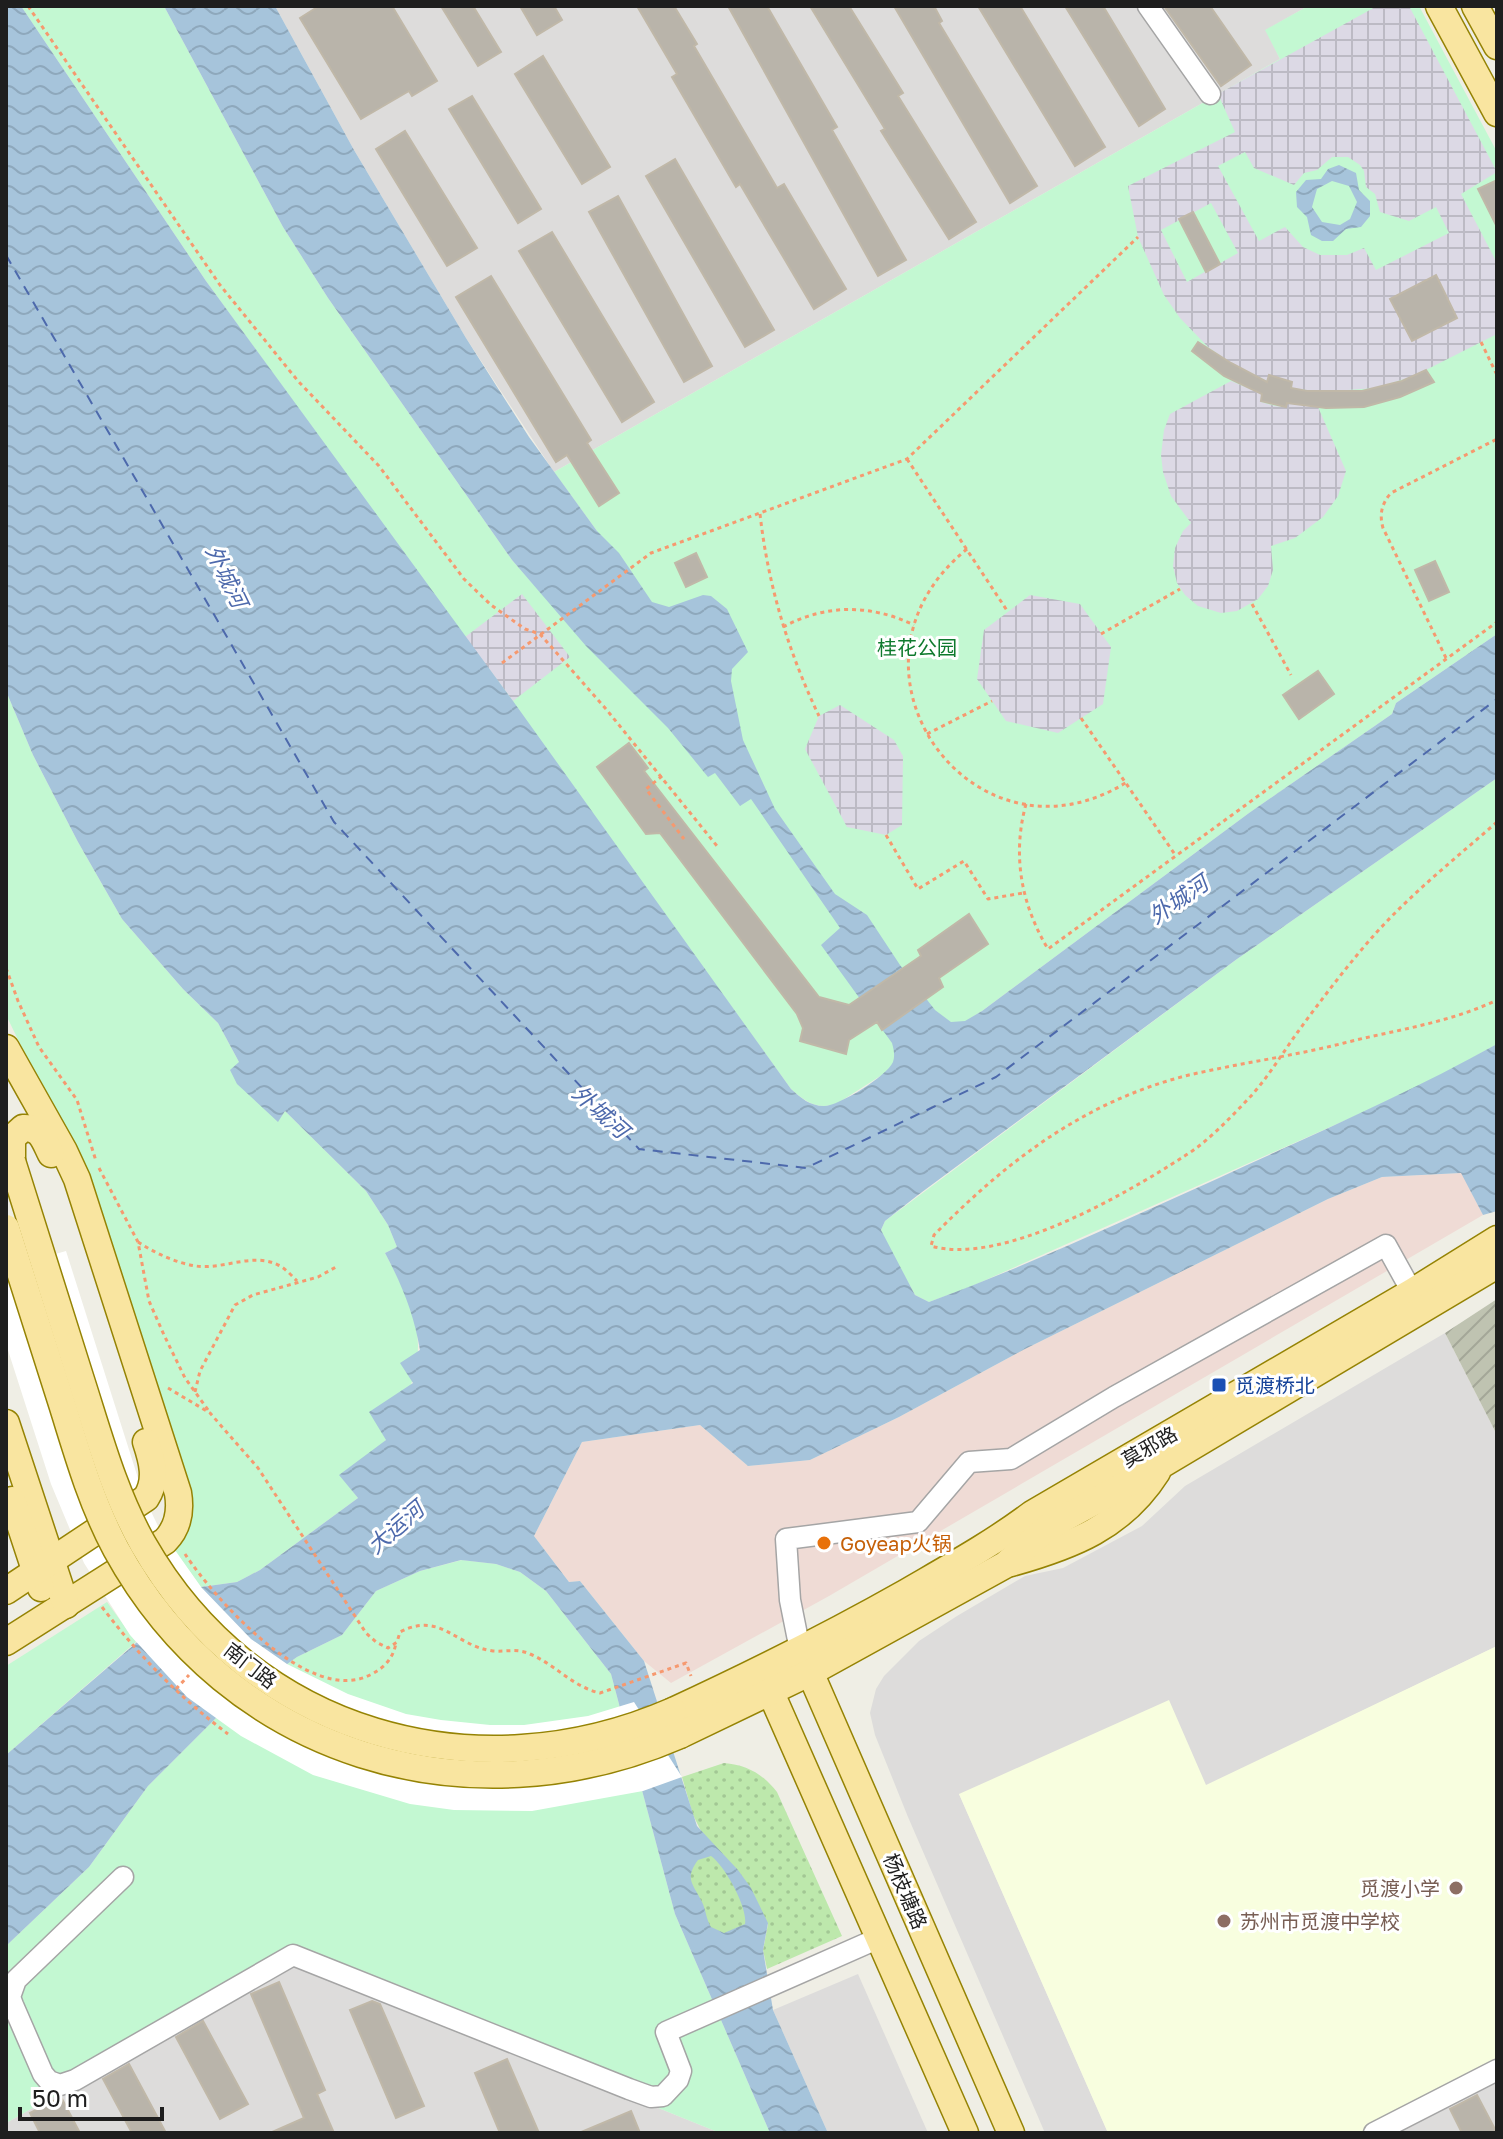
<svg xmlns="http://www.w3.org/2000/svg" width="1503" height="2139" font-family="'Golos Text','Noto Sans SC',sans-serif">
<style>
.residential{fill:#dddcdb}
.commercial{fill:#efdbd5}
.education{fill:#f8fedf}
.construction{fill:url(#construction-furrows)}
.grass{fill:url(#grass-dots)}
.park{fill:#c3f8d2}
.plaza{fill:url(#plaza-grid);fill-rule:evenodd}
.water{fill:url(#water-waves);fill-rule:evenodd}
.pier{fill:#fff}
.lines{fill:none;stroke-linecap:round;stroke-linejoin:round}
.ferry{stroke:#4d69ac;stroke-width:2;stroke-dasharray:10 8;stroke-linecap:butt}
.building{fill:#b9b4aa;stroke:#c0b8a8;stroke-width:2}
.minor-casing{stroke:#a5a5a5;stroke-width:23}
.major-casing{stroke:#958304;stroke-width:29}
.path{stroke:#f6996f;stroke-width:3;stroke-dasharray:4 4;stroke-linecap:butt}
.minor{stroke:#fff;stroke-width:20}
.major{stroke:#f9e5a0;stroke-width:26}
.major-bridge-casing{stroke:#958304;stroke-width:29;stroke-linecap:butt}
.major-bridge{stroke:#f9e5a0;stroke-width:26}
.transit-dot{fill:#1a4fb4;stroke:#fff;stroke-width:3}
.food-dot{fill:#e8710a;stroke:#fff;stroke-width:3}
.education-dot{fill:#8d6e63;stroke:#fff;stroke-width:3}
.labels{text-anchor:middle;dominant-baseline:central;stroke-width:6;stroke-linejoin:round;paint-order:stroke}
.park-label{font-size:20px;fill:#0f7a2e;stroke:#fff}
.transit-label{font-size:20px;fill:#164399;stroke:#fff;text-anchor:start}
.street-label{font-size:20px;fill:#1e1e1e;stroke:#fff}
.food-label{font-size:20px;fill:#c56008;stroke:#fff;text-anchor:start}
.education-label{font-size:20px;fill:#785e54;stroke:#fff;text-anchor:end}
.water-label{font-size:22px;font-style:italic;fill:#4d69ac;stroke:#fff}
</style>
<defs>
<pattern id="construction-furrows" width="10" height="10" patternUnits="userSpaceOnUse" patternTransform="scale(2)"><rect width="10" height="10" fill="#bfc3b1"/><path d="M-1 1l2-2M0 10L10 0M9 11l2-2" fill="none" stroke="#a4a798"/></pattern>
<pattern id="grass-dots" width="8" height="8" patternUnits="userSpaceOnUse" patternTransform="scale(2)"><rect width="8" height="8" fill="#bde8ac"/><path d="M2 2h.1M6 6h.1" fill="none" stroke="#a2c794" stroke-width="1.8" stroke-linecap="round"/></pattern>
<pattern id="plaza-grid" width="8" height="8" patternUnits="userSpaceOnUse" patternTransform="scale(2)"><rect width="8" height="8" fill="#dcd9e5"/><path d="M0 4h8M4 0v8" fill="none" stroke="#bcbac4"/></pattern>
<pattern id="water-waves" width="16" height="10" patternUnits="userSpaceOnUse" patternTransform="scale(2)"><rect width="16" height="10" fill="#a6c4db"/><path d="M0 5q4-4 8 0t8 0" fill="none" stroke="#8ea8bc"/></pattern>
</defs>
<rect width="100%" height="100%" fill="#efeee5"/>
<!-- residential -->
<g class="residential">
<path d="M275 6H1308L1266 30 1280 59 554 472 466 338 354 150Z"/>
<path d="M1445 1333 1497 1435V1646L1206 1786 959 1794 1108 2133H1045L908 1817 875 1735 870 1713 876 1689 884 1676 919 1641 957 1616 1025 1576 1063 1568 1142 1526 1185 1486Z"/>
<path d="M296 1961 720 2133H6V2123Z"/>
<path d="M858 1974 928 2133H828L773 2010Z"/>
<path d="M1497 2063V2133H1368Z"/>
</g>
<!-- commercial -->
<path class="commercial" d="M1462 1173 1483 1215 829 1596 671 1683 644 1661 580 1581 569 1582 534 1536 582 1442 700 1425 748 1466 810 1460 899 1417 1025 1349 1328 1199 1382 1177Z"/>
<!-- education -->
<path class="education" d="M1497 1646V2063L1368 2133H1108L959 1794 1169 1700 1206 1785Z"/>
<!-- construction -->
<path class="construction" d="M1497 1299V1435L1445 1333Z"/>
<!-- grass -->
<path class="grass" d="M724 1763C747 1765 763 1774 777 1792L842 1936 767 1969 763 1950 768 1924 704 1944 674 1861 703 1835 693 1815 682 1777Z"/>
<!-- park -->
<g class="park">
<path d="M21 6H164L283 227 328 298 512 560 533 584 597 531 554 472 1280 59 1265 30 1308 6H1419L1497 152V634L1396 703 1392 714 1249 813 982 1011 838 1103C819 1111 805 1102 791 1089L206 281Z"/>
<path d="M6 691 33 755 78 842 122 919 183 989 218 1023 239 1062 278 1121 285 1111 366 1191 388 1225 397 1247 385 1253C417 1313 432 1344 401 1409 396 1419 392 1434 384 1442 371 1454 354 1464 340 1475L358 1498 260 1570 237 1582 201 1587 169 1543 184 1533 58 1121 6 1015Z"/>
<path d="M1497 778V1044L1447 1072 1364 1112 970 1287 929 1302 915 1295 883 1237 881 1230 885 1221 1237 959Z"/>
<path d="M462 1560 496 1564 520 1572 546 1591 611 1674 675 1914 770 2133H720L296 1961 6 2123V1946L89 1867 148 1786 227 1707 297 1657 342 1635 376 1591 420 1571Z"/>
<path d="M107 1602 136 1642 6 1755V1666Z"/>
</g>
<!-- plaza -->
<g class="plaza">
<path d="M1377 6H1409L1497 172 1461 194 1497 263V334L1414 376 1375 388 1321 392 1291 388 1292 382 1267 381 1231 363 1208 347 1180 318 1164 295 1138 237 1128 186 1235 132 1218 94ZM1245 152 1254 168 1294 185 1304 173 1317 170 1332 157H1348L1360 165 1364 171 1366 187 1375 194 1380 212 1409 221 1436 207 1449 233 1376 270 1364 248 1347 255H1320L1303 247 1285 227 1259 241 1218 166ZM1211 203 1238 253 1187 282 1161 230ZM1435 276 1457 318 1412 341 1390 299Z"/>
<path d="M1231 381 1262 394 1261 402 1275 406 1285 407 1287 403 1318 407 1346 471 1338 496 1323 517 1295 538 1271 546 1273 570 1268 586 1258 599 1237 611 1221 613 1198 606 1185 595 1177 583 1173 566 1175 548 1183 531 1191 523 1171 496 1163 472 1161 455 1164 430 1170 414Z"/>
<path d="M522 594 570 657 513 701 465 637Z"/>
<path d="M1030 595 1080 604 1111 647 1103 704 1058 733 1006 721 977 679 984 630Z"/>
<path d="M840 705 894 740 903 756 902 825 886 835 847 827 805 749 819 716Z"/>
</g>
<!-- water -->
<g class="water">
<path d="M6 6H21L206 281 513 701 791 1089C801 1098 810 1106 824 1106 839 1106 887 1076 893 1062 895 1056 894 1050 892 1043L821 945 840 928 751 799 740 806 715 773 708 777 668 728 586 646 512 560 328 298 283 227 164 6H275L354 150 466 338 529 437 597 531 619 553 652 602 669 607 703 595 711 596 727 609 748 652 732 669 731 681 743 740 775 809 835 894 867 915 900 965 935 1010 951 1022 965 1021 982 1011 1249 813 1392 714 1396 703 1497 634V778L1237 959 918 1195 885 1221 881 1230 915 1295 929 1302C1027 1266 1123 1221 1219 1178 1312 1135 1407 1094 1497 1044V1211L1483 1215 1461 1173 1382 1177 1328 1199 1025 1349 899 1417 810 1460 748 1466 700 1425 582 1442 534 1536 569 1582 580 1581 644 1661 697 1826 738 1870 751 1888 768 1923 763 1950 773 2010 828 2133H770L675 1914 611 1674 546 1591 520 1572 496 1564 461 1560 420 1571 376 1591 342 1635 297 1657 227 1707 148 1786 89 1867 6 1946V1755L201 1587 237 1582 260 1570 358 1498 339 1475 386 1440 369 1412 413 1383 400 1363 420 1350C414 1314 402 1285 385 1253L397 1247 388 1225 366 1191 285 1111 278 1122 237 1084 230 1070 239 1062 218 1023 183 989 122 919 78 842 33 755 6 691ZM711 1856C725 1866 748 1908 745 1924L724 1933 711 1927C706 1919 706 1910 702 1902 693 1884 684 1879 698 1860Z"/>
<path d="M1339 165 1356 173 1359 190 1370 201V216L1361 227 1346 229 1333 241H1322L1311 235 1307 217 1297 207 1296 192 1306 180 1321 179 1328 169ZM1332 181 1349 186 1357 202 1350 219 1340 225 1322 222 1312 207 1317 189Z"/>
</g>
<!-- pier -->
<path class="pier" d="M66 1251 144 1497 158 1526 201 1587 251 1639 287 1664 348 1694 406 1714 441 1720 490 1725H524L588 1716 634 1702 682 1777 643 1791 532 1811 454 1810 410 1804 313 1775 241 1736 187 1697 130 1635 84 1563 51 1484 6 1344V1268Z"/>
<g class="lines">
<!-- ferry -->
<path class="ferry" d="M6 255 334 822 639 1149 806 1168 996 1077 1497 699"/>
</g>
<!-- building -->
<g class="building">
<path d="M319 6H392L437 81 412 96 409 91 361 119 300 18Z"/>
<path d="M441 6H473L501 52 478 66Z"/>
<path d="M520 6H554L562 20 537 35Z"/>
<path d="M637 6H674L697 44 694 46 777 188 784 184 846 289 814 309 740 184 736 187 672 77 677 74Z"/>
<path d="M728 6H767L837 127 832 130 906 260 878 276Z"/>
<path d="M810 6H849L903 93 898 96 976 222 949 239 881 131 885 129Z"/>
<path d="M894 6H934L942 21 939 23 1037 186 1010 203Z"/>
<path d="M978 6H1020L1105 147 1075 166Z"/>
<path d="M1065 6H1103L1165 109 1139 126Z"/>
<path d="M1164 6H1210L1251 65 1221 86Z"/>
<path d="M543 56 610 167 582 184 515 74Z"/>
<path d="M472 96 541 209 518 223 449 109Z"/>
<path d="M405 131 477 248 447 266 376 149Z"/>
<path d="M675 159 774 330 745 347 646 176Z"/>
<path d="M1497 180V227L1478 189Z"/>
<path d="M618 196 712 366 684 382 589 212Z"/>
<path d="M1193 212 1220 264 1206 272 1179 219Z"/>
<path d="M552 232 654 402 622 422 519 251Z"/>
<path d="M1436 275 1457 318 1412 341 1390 299Z"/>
<path d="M491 276 591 440 587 443 619 493 599 506 567 455 556 462 456 297Z"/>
<path d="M1198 342 1231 363 1267 382 1269 375 1292 382 1291 388 1307 391H1362L1402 381 1426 370 1434 382 1400 397 1364 407 1326 408 1287 403 1286 407 1261 401 1262 394 1224 376 1192 351Z"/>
<path d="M696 553 707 577 686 587 675 563Z"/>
<path d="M1435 561 1449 592 1429 601 1415 570Z"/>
<path d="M1318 671 1334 694 1299 719 1283 695Z"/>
<path d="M629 743 648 768 644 771 819 997 849 1005 921 956 918 950 969 914 988 944 939 978 943 987 882 1030 877 1022 849 1040 846 1054 800 1041 803 1028 797 1014 660 833 646 834 597 767Z"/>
<path d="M279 1982 325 2090 317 2094 334 2133H270L304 2118 251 1994Z"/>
<path d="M372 2001 380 2004 424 2106 396 2118 350 2010Z"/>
<path d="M203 2021 248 2104 220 2119 176 2037Z"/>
<path d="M507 2059 539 2133H500L475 2073Z"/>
<path d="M129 2064 166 2133H132L103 2079Z"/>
<path d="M1477 2095 1497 2133H1462L1450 2109Z"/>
<path d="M61 2097 80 2133H40L30 2113Z"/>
<path d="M631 2111 640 2133H579Z"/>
</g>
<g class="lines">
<!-- minor casing -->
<g class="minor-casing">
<g id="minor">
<path d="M1148 6 1210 94"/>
<path d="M800 1650 790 1600 786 1539 918 1522 969 1462 1011 1459 1114 1397 1386 1245 1412 1292"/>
<path d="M123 1877 16 1980 10 1997 13 2005 43 2074 49 2081 60 2085 75 2080 293 1955 629 2089 651 2097 663 2096 678 2080 681 2071 666 2032 879 1938"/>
<path d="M1374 2133 1497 2070"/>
</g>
</g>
<!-- major casing -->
<g class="major-casing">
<g id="major">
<path d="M1439 6 1497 113"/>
<path d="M1475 6 1497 46"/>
<path d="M6 1048 64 1151 77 1179 178 1493C181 1511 178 1528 165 1541L6 1642"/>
<path d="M12 1161V1138L23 1128C41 1127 44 1140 51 1154"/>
<path d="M6 1423 66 1605"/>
<path d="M12 1500 41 1588"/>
<path d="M1011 1563C1072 1546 1122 1527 1157 1472"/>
<path d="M6 1591 146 1498C158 1480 152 1460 146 1442"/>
<path d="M803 1656 1011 2133"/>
<path d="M764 1677 965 2133"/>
<path d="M673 1711C753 1674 831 1635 907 1592 950 1567 992 1544 1032 1514L1412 1292 1497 1239"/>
<path d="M680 1735 811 1672 1005 1565 1048 1527 1161 1465 1497 1265"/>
</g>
</g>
<!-- path -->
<g class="path">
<path d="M28 6 220 285 298 381 379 466 464 579 491 605 525 629 540 634 606 709 717 846"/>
<path d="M1481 342 1497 375"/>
<path d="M907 459 1008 612"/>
<path d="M760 514C768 585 788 651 819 716"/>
<path d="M967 549C822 667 973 878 1127 782"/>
<path d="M1252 604 1291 675"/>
<path d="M783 627C826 604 870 604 914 625"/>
<path d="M1101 634 1180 589"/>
<path d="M1446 658 1383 528C1379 514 1382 503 1391 493L1497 439"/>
<path d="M502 663 651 553 907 459 1138 237"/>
<path d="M1081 718 1176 856"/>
<path d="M927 734 992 701"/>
<path d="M662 776 646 789 684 839"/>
<path d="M1026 804C1012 855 1021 904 1048 949L1497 622"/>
<path d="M1497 822C1456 858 1413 892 1376 933 1350 962 1321 1000 1297 1033 1282 1054 1268 1077 1251 1096 1230 1118 1208 1142 1183 1157 1124 1195 1002 1266 931 1246L934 1235C1008 1160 1085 1101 1189 1075 1241 1063 1293 1056 1344 1043 1395 1030 1449 1023 1497 1000"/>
<path d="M886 835 918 889 964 861 988 899 1023 893"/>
<path d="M6 968 18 1001 39 1047 77 1100 96 1161"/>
<path d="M99 1168 138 1242 149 1301 164 1335 185 1378 208 1410"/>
<path d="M138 1242C155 1253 176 1263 196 1266 223 1270 253 1252 278 1265 285 1268 292 1276 297 1281"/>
<path d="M168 1388 210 1413 258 1468 366 1633 376 1642 388 1648 397 1642 400 1632C441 1611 455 1646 493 1651 506 1652 517 1648 530 1654 556 1665 573 1687 600 1693L686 1663 691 1676"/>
<path d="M195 1392 200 1371 235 1305 253 1295 318 1277 336 1267"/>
<path d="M185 1554C215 1599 309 1706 370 1675 384 1668 393 1659 396 1643"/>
<path d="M102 1607C139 1656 179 1697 228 1734"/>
<path d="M176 1689 189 1675"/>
</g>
<!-- minor -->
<use href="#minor" class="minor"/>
<!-- major -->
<use href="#major" class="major"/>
<!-- major-bridge casing -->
<g class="major-bridge-casing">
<g id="major-bridge">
<path d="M12 1161C35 1234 58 1307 81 1380 99 1436 114 1493 143 1544 252 1735 475 1797 673 1711"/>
<path d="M6 1228C25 1288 44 1348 63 1407 78 1456 92 1504 116 1549 229 1756 469 1827 680 1735"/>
</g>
</g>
<!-- major-bridge -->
<use href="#major-bridge" class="major-bridge"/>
</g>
<!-- markers -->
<rect class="transit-dot" x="1211" y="1377" width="16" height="16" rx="4"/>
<circle class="food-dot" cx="824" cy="1543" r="8"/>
<g class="education-dot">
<circle cx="1456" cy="1888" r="8"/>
<circle cx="1224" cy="1921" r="8"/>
</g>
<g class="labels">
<!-- park labels -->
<g class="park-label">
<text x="917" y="647">桂花公园</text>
</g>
<!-- transit labels -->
<g class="transit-label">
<text x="1235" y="1385">觅渡桥北</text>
</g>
<!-- street labels -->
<g class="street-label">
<text transform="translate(1149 1446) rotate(-30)">莫邪路</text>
<text transform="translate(251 1665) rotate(38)">南门路</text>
<text transform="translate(906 1891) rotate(67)">杨枝塘路</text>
</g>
<!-- food labels -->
<g class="food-label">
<text x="840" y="1543">Goyeap火锅</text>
</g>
<!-- education labels -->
<g class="education-label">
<text x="1440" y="1888">觅渡小学</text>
<text x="1240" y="1921" text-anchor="start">苏州市觅渡中学校</text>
</g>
<!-- water labels -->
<g class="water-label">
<text transform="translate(227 576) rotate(64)">外城河</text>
<text transform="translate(1178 899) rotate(-35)">外城河</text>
<text transform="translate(601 1111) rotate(42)">外城河</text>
<text transform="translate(395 1527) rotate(-41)">大运河</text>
</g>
</g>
<!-- border -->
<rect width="1503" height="2139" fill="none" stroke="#1e1e1e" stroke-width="16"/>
<!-- scale -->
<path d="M20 2107v12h142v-12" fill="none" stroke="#1e1e1e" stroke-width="4"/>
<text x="32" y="2107" font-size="24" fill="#1e1e1e" stroke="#ffffff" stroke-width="6" paint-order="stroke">50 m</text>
</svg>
